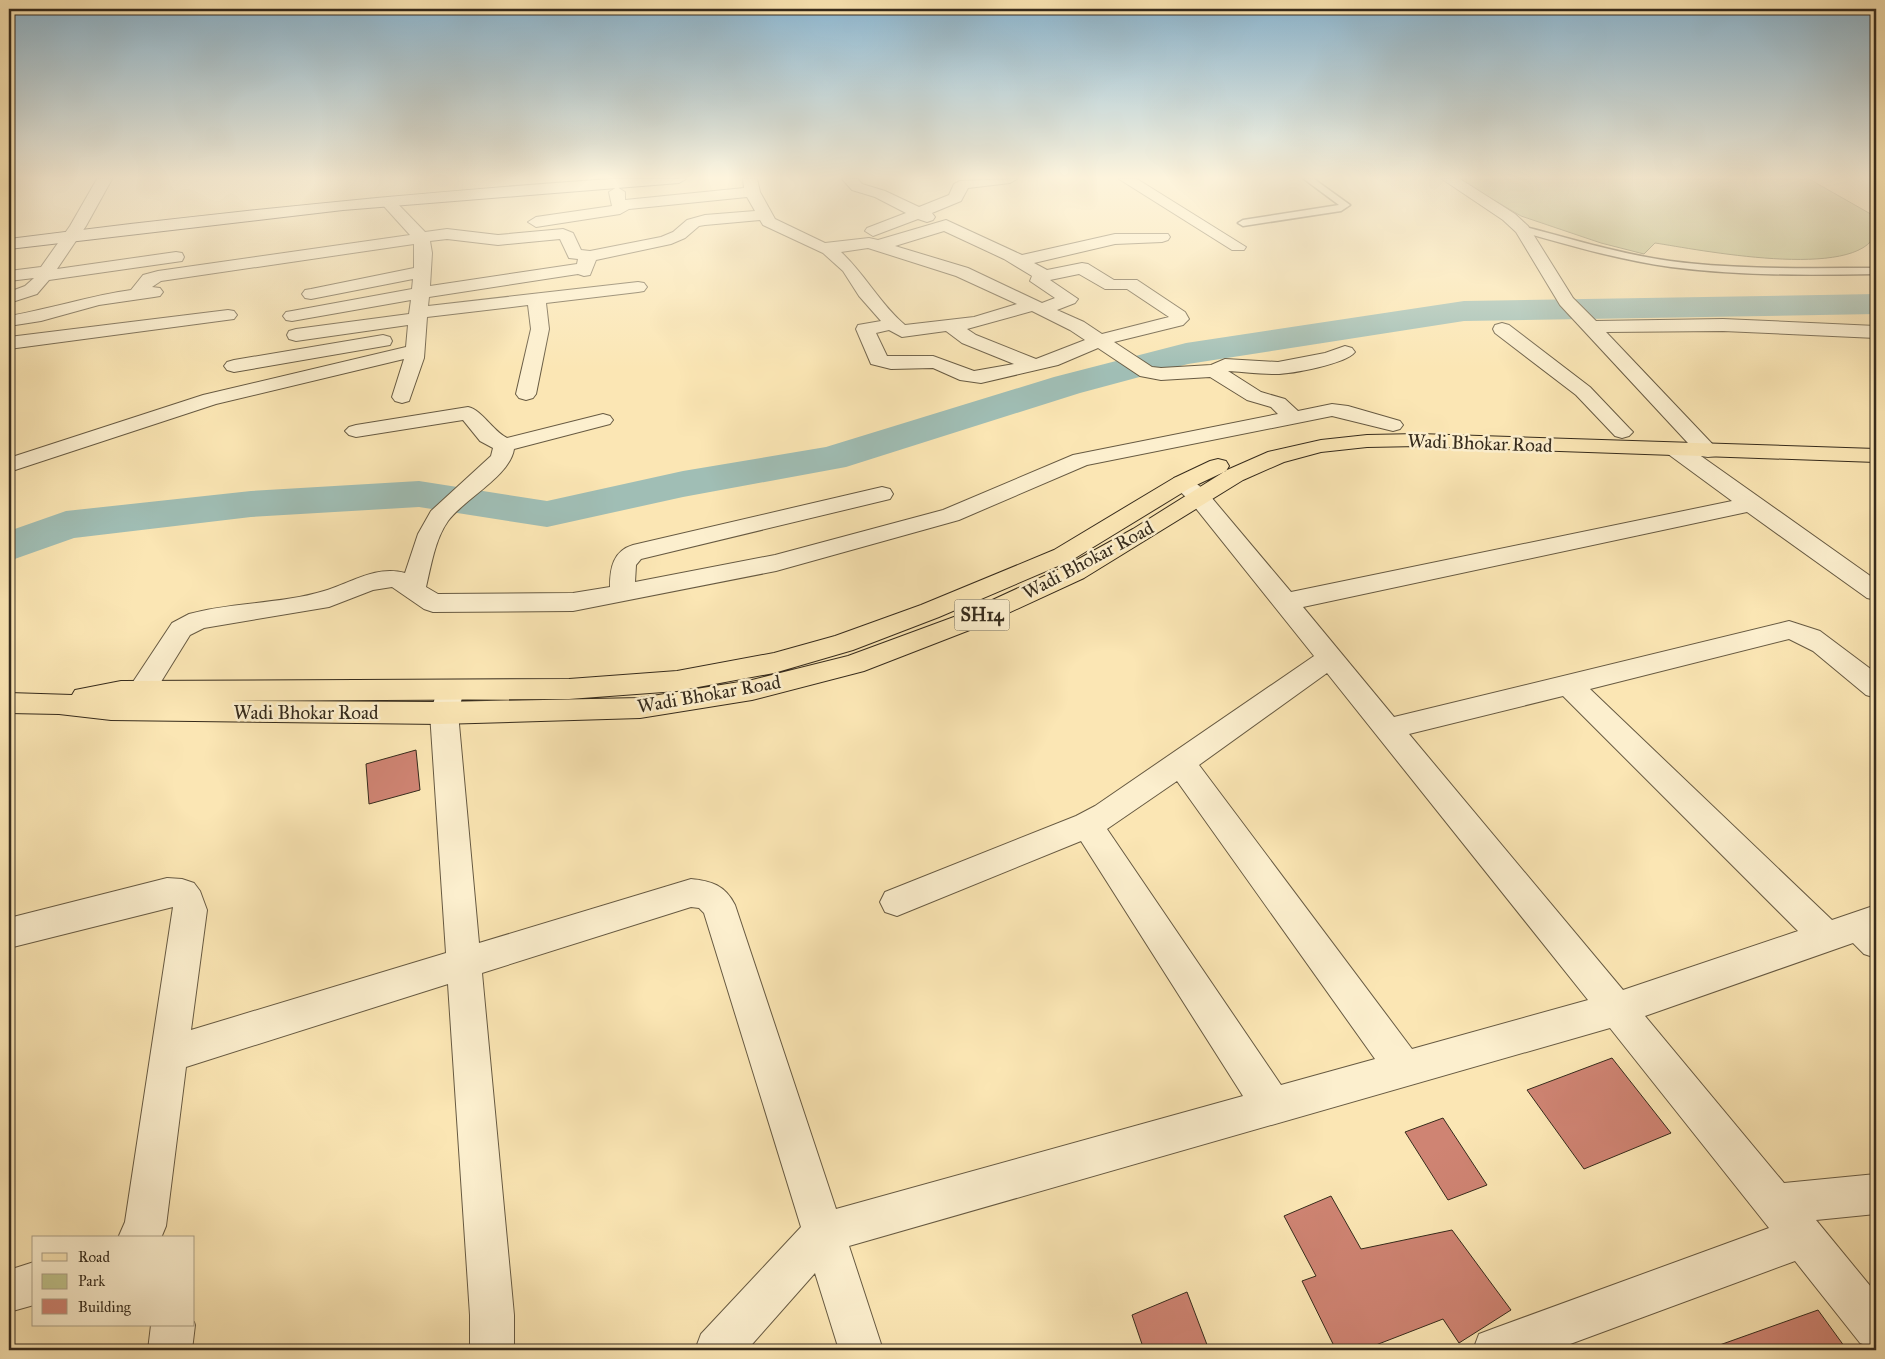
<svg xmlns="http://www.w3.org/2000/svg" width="1885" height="1359" font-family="'IM FELL Great Primer',serif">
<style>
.green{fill:#c0c48c;stroke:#7b7854}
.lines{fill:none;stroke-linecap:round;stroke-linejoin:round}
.river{fill:#a0beb5;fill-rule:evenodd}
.building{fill:#cf8473;stroke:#362b1c}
.lane-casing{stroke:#675a42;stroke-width:3}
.street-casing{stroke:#675a42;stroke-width:2}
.secondary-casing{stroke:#362b1c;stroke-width:2}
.primary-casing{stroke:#362b1c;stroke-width:2}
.lane{fill:#fcefce;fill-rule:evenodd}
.street{fill:#fcefce;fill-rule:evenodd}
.secondary{fill:#fcefce;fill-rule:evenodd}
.primary{fill:#fbe6b4;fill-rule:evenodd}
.labels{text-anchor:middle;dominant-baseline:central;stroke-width:5;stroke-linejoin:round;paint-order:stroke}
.shield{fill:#fcefce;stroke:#716651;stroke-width:1}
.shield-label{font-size:18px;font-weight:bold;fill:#362b1c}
.street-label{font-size:19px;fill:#362b1c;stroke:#fcefce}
</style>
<rect width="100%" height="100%" fill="#fbe6b4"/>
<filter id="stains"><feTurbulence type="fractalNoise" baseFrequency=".004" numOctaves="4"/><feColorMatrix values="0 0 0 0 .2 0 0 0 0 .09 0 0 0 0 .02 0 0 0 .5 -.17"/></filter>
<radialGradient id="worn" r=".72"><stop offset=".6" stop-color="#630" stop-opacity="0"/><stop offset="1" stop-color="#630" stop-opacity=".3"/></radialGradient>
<!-- green -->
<path class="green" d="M1458 179H1809L1876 217C1876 222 1877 228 1876 233 1858 282 1695 249 1655 243L1644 254 1601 243 1521 216Z"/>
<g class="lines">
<!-- river -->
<path class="river" d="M1876 294V314L1464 321 1188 364 1080 393 846 467 683 497 547 527 419 507 251 517 74 538 9 561V531L66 511 251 491 419 481 547 501 683 471 826 447 1054 377 1186 343 1464 301Z"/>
</g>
<!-- building -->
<g class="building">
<path d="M416 750 420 790 369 804 366 764Z"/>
<path d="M1612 1058 1671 1133 1584 1169 1527 1090Z"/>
<path d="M1443 1118 1487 1185 1448 1200 1405 1132Z"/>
<path d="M1331 1196 1361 1249 1452 1230 1511 1310 1459 1343 1443 1319 1363 1350H1336L1302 1281 1316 1276 1284 1216Z"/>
<path d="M1187 1292 1209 1350H1144L1132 1315Z"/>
<path d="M1818 1310 1847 1350H1714V1347Z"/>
</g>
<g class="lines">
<!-- lane casing -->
<g class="lane-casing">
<g id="lane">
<path d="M1304 179H1314L1350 205 1341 211 1243 226 1238 223 1243 220 1339 205Z"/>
<path d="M1522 226C1571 239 1620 254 1670 261 1738 270 1807 268 1876 268V274C1808 275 1739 276 1671 267 1619 260 1569 245 1519 231V227Z"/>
</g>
</g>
<!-- street casing -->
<g class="street-casing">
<g id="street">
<path d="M97 179H112L86 226 57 269 176 252 182 253 184 257 182 261 49 280 37 294 9 303V292L25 286 34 278 9 281V271L41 267 70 226Z"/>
<path d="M743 179H757L760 192 775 219 825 243 869 238 878 240 946 220 1022 255 1115 234H1168L1170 237 1168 240 1162 242 1115 244 1034 263 1047 270 1082 263 1088 264 1114 280H1137L1185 312 1189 319 1183 325 1114 342 1152 367 1161 368 1211 365 1225 359 1278 362 1325 353 1345 346 1352 348 1355 352C1346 364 1291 374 1276 374 1260 374 1244 372 1228 371L1261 392 1285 399 1298 411 1332 404 1348 406 1400 421 1403 425 1400 429 1393 431 1332 416 1087 465 959 520 776 571 573 611 433 612 424 609 392 587 373 590 329 607 204 628 190 635 151 698 141 701 131 698 127 691 172 623 189 614C232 602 282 604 324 591 351 583 376 565 405 573L418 534 431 511 491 456 493 448 480 441 463 420 356 437 349 435 345 431 349 427 356 425 468 407C482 410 492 430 507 438L603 414 610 416 613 420 610 424 514 449C510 476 464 499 448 521 435 539 431 566 426 587L438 594 573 593 610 587C610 568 613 551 633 545L882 487 890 489 893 494 890 499 641 559 636 565 635 582 775 555 943 510 1073 455 1278 414 1271 407 1247 400 1210 377 1161 380 1140 376 1098 348 1058 365 981 383 960 380 933 368 891 369 871 364 856 329 858 325 881 321 859 296 843 271 823 253 763 225 760 220 705 225 699 226 685 238 671 244 596 260 590 275 584 276 578 274 429 297 428 306 638 282 644 283 647 287 644 291 638 292 546 303 549 329 536 394 533 398 526 400 519 398 516 394 531 329 528 305 427 317 424 358 409 401 402 403 395 401 392 397 404 359 216 404 9 472V458L203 395 406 347 408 325 296 341 289 339 287 335 289 331 296 329 409 314 411 300 292 321 286 320 283 316 286 312 292 311 412 289 413 279 311 299 305 298 302 294 305 290 311 289 414 268V244L161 281 152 287 160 288 163 292 160 296 154 297 99 305 41 321 9 326V316C50 309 89 296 131 290L143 275 158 271 410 235 381 203 389 198 394 200 425 232 447 229 498 235 563 229 573 233 581 250 590 251 661 237 673 232 687 220 705 215 755 211 747 197 629 209 620 214 536 227 528 222 536 217 612 206 609 192 617 187 625 192V200L744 188ZM944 231 1004 259 1032 276 1030 281 1055 298 1042 303 968 268 895 246ZM447 239 498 245 560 239 569 258 578 259 577 264 430 286 432 253 430 241ZM868 248 956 276 1017 304 974 317 905 325C880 304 865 274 841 252ZM1079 274 1105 289H1127L1169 317 1102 334 1084 322 1057 310 1075 303 1078 299 1050 280ZM1032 311 1070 330 1085 340 1036 359 976 335 967 329ZM889 330 902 337 946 331 962 343 1014 364 974 371 933 356H887L876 333Z"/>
<path d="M842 179H858L862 184 885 191 919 207 949 195 954 184 960 181 1017 179 1010 183 968 188 961 201 932 213 935 217 933 220 927 222 918 219 873 236 865 231 867 228 906 213 875 197 852 190Z"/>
<path d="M1119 179H1137L1246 247 1244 250H1232Z"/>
<path d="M1442 179H1460L1515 214 1528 226 1573 298 1596 321 1723 319 1876 326V338L1723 331 1606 332 1719 451 1716 456 1708 457 1700 456 1560 305 1516 232 1503 220Z"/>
<path d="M228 310 234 311 237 315 234 319 9 349V337Z"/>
<path d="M1502 323 1509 325 1590 387 1629 428 1633 432 1629 436 1622 438 1615 436 1576 395 1495 333 1493 329 1495 325Z"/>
<path d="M383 335 390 337 392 341 390 345 234 372 227 370 224 366 227 362 234 360Z"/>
<path d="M1676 443 1684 444 1876 580V600L1867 598 1747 512 1303 607 1394 717 1789 621 1820 631 1876 673V698L1866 695 1813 651 1789 639 1590 689 1832 920 1876 905V958L1864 954 1853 943 1645 1016 1784 1183 1876 1174V1214L1816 1220 1876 1293V1349L1860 1343 1795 1261 1554 1350H1473L1479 1334 1495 1328 1769 1228 1610 1028 849 1246 883 1350H839L815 1273 747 1350H695L701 1334 801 1227 704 913 699 908 691 907 482 973 514 1315V1350H470V1315L448 984 186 1067 166 1226 161 1238H118L125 1222 173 907 9 948V918L167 878 182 879 194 883 200 891 207 910 191 1030 446 953 430 713 440 683 450 680 460 683 464 690 458 713 479 943 691 879C711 881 725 885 735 905L836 1209 1243 1096 1081 841 897 916 885 912 880 902 885 892 1076 816 1095 806 1314 656 1190 501 1171 483 1174 478C1188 475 1195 483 1206 491L1291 592 1732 501 1668 454 1665 449 1668 444ZM1327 673 1588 1000 1412 1049 1199 765ZM1563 696 1798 931 1623 990 1409 734ZM1177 781 1375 1059 1281 1085 1107 829Z"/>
<path d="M34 1262V1305L9 1312V1270Z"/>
<path d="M194 1322 195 1325 192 1350H148L151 1325H194Z"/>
</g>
</g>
<!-- secondary casing -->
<g class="secondary-casing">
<path id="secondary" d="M610 179H686L679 183 343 210 9 249V239C209 213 409 193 610 179Z"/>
</g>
<!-- primary casing -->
<g class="primary-casing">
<path id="primary" d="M1419 434 1876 449V462L1419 446 1367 447 1321 452 1284 462 1243 480 1084 578 980 626 864 671 752 700 640 718 440 724 111 720 59 714 9 713V693L72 695 75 690 121 681 569 679 677 671 774 653 835 636 921 605 1054 550 1174 478 1210 461 1218 459 1226 461 1229 466 1226 471 1190 488 1072 560 939 617 853 650 774 673 677 691 569 699 230 701 440 702 640 698 752 680 848 656 962 614 1066 566 1133 529 1227 470 1268 452 1321 440 1367 435Z"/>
</g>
<!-- lane -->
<use href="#lane" class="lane"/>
<!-- street -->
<use href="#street" class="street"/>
<!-- secondary -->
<use href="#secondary" class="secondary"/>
<!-- primary -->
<use href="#primary" class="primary"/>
</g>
<!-- sky -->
<linearGradient id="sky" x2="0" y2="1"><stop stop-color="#8bb8d4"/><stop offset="0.48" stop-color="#fdf4dd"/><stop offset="1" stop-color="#fdf4dd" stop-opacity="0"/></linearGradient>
<rect width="1885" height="370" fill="url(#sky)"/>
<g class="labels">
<!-- shield labels -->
<rect class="shield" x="954.5" y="599.5" width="55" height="31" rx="4"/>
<g class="shield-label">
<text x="982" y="615">SH14</text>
</g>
<!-- street labels -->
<g class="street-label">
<text transform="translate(1480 443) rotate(2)">Wadi Bhokar Road</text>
<text transform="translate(1088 560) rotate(-28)">Wadi Bhokar Road</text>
<text transform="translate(709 694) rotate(-10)">Wadi Bhokar Road</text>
<text x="306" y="712">Wadi Bhokar Road</text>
</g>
</g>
<!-- margin -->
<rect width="1885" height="1359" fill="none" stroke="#fbe6b4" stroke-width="30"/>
<rect x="10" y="10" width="1865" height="1339" fill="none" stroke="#362b1c" stroke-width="2.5"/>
<rect x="15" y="15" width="1855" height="1329" fill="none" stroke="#362b1c"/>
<!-- legend -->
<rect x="32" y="1236" width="162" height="90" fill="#fcefce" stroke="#ada187"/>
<rect x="42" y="1253" width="25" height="8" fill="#fbe6b4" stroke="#ada187"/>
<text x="78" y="1262" font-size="15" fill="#362b1c">Road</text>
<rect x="42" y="1274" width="25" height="15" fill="#c0c48c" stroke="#ada187"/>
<text x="78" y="1286" font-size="15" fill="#362b1c">Park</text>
<rect x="42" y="1299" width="25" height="15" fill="#cf8473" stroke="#ada187"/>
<text x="78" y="1312" font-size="15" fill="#362b1c">Building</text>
<rect width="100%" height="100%" filter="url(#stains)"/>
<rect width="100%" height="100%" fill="url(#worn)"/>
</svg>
